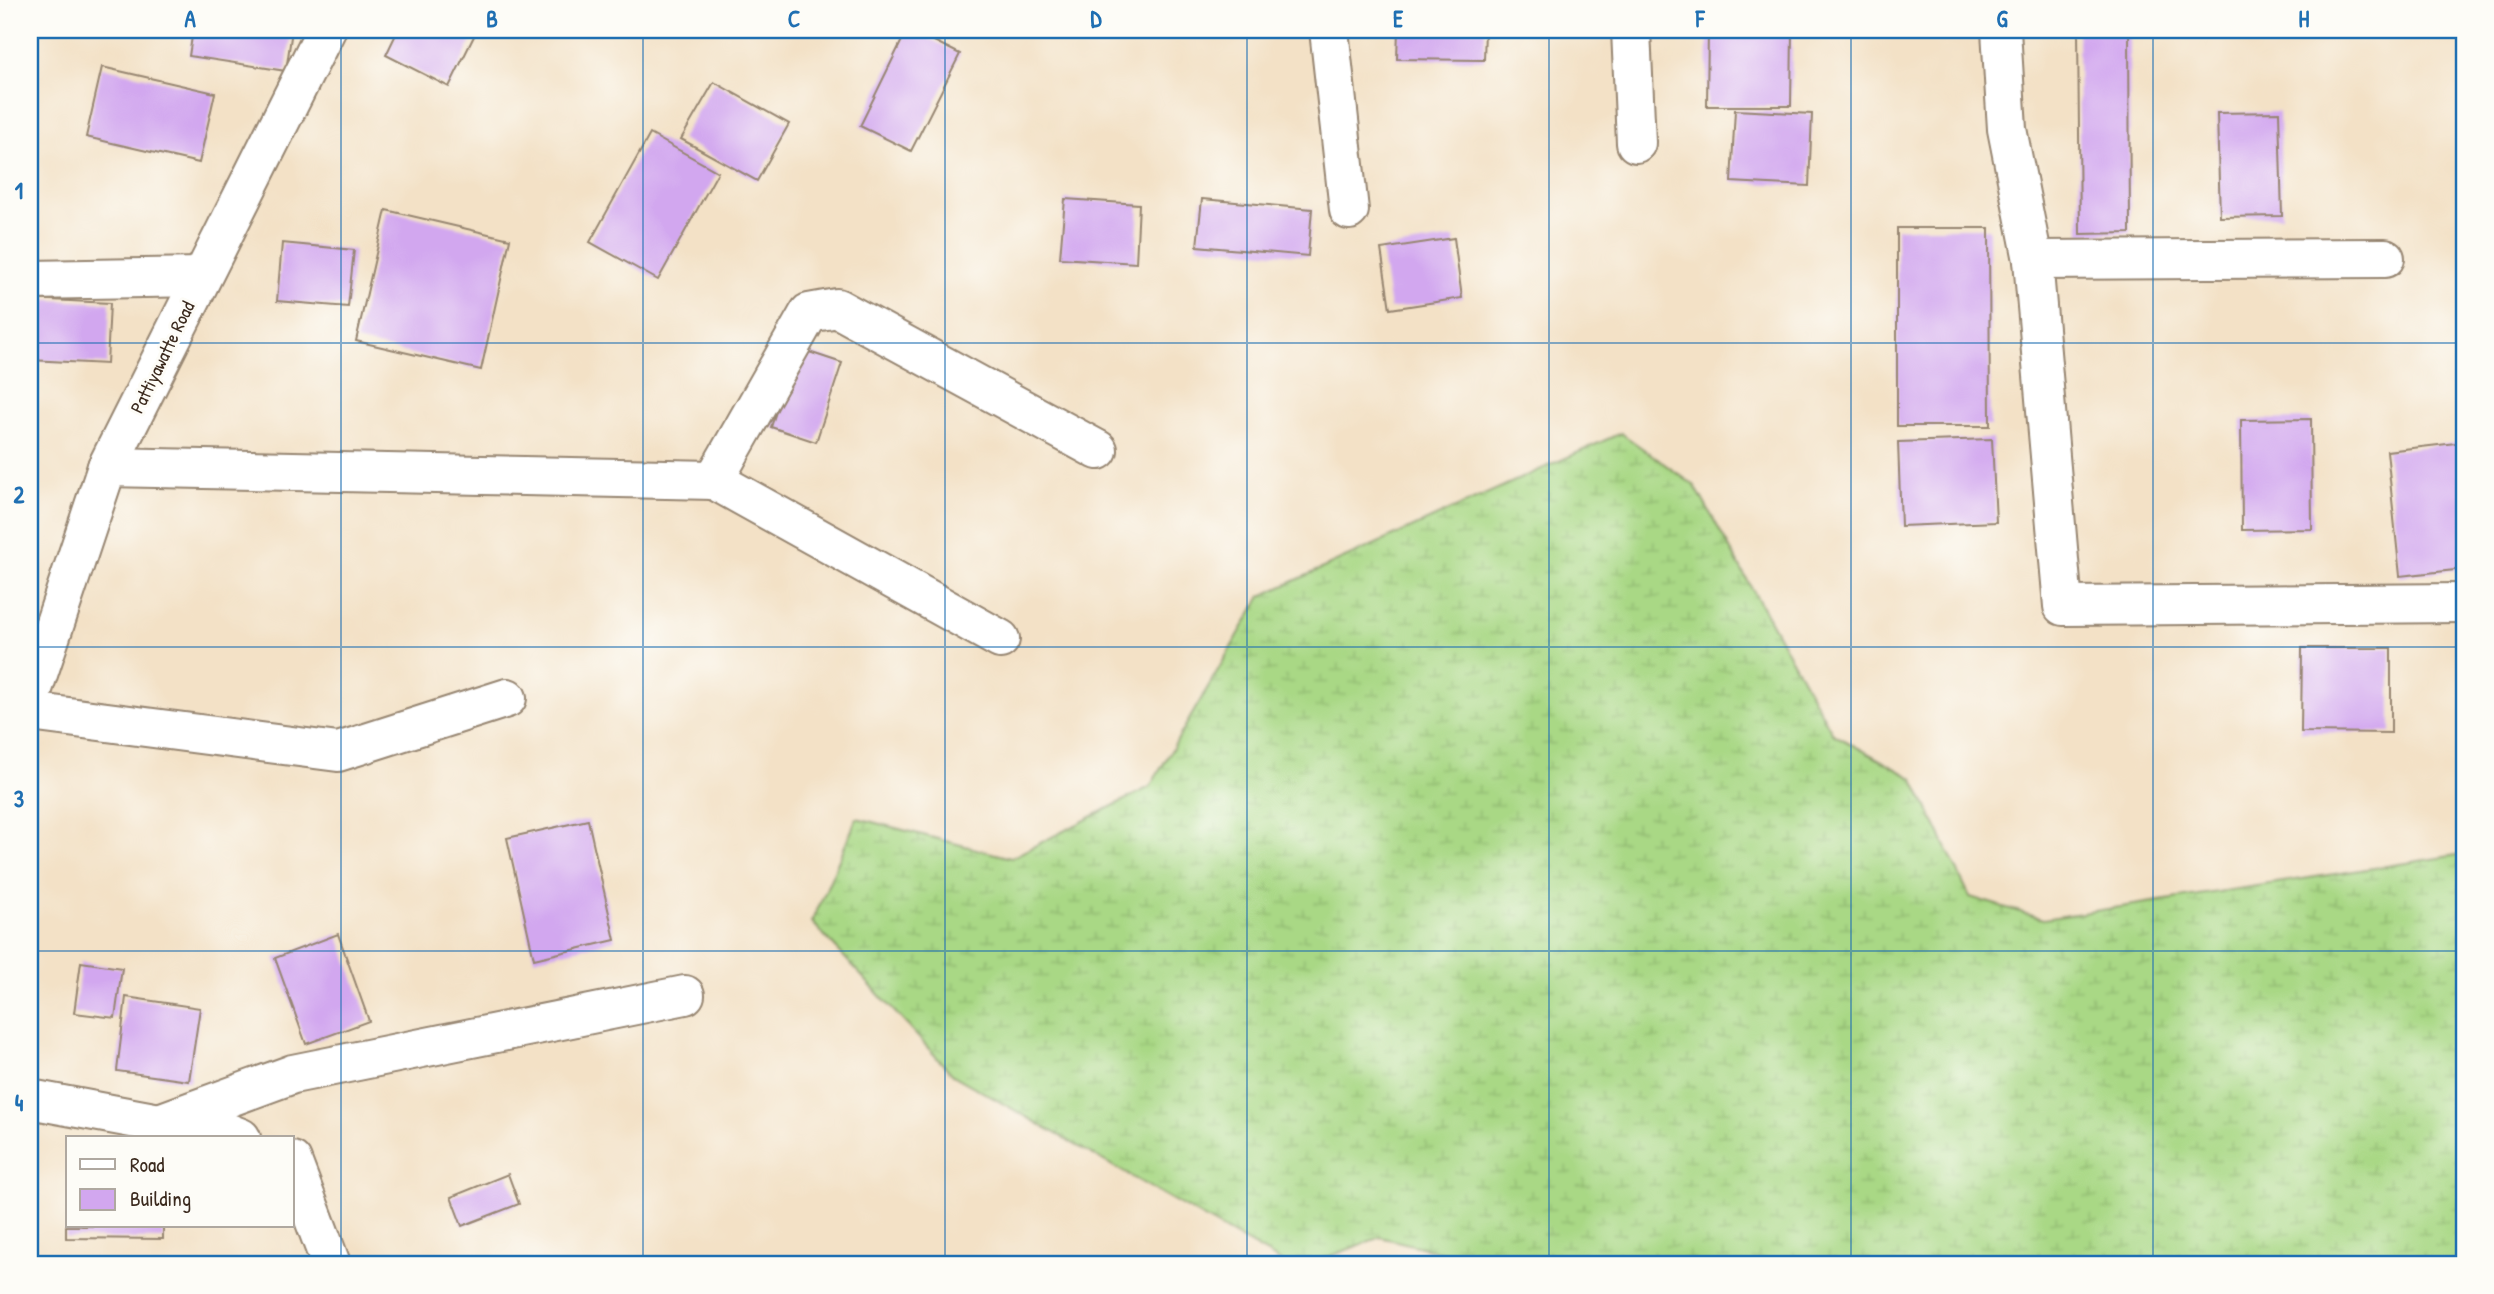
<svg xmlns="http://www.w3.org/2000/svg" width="2494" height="1294" font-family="'Patrick Hand',sans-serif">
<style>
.wetland{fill:url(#wetland-marsh);stroke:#728152;stroke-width:2}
.building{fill:#d2a7ef}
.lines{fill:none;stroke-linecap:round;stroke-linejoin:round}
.minor-casing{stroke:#978672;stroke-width:42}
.minor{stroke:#fff;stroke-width:38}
.grid{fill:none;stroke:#1f6fb2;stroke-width:2;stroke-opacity:0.55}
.labels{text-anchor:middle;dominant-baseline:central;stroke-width:6;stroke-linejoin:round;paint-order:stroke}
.street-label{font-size:19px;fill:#3b2a1e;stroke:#fdfcf7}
.neatline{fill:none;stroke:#1f6fb2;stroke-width:2.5}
.grid-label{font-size:23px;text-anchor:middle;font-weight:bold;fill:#1f6fb2}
</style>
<defs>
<pattern id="wetland-marsh" width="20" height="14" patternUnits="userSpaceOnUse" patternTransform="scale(1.75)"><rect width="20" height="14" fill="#a9d885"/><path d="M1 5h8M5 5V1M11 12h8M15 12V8" fill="none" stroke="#92ba72"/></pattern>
</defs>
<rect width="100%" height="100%" fill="#fdfcf7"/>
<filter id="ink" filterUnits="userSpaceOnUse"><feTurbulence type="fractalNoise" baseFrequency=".0143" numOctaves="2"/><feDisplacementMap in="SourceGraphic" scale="14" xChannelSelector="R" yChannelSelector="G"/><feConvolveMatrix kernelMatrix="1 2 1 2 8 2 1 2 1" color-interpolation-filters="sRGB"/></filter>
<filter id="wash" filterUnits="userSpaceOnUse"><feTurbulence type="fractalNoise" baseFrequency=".00686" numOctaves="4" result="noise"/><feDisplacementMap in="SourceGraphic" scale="28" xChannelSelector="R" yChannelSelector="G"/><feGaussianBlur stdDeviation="1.57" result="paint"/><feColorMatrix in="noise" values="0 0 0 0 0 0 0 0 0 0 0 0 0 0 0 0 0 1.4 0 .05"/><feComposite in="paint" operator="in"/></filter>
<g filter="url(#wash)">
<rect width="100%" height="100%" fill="#f3e1c6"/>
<!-- wetland -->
<path class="wetland" d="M1621 433 1695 486 1833 734 1913 778 1970 897 2043 919 2464 854V1264H1491L1380 1237 1310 1264H1285L953 1075 812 922 857 818 1011 858 1150 787 1261 596Z"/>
<g id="blocks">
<!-- building -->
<g class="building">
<path d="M193 30H292L286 71 189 56Z"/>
<path d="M398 30H473L476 32 449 87 386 55Z"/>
<path d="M907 30H912L960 54 911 151 860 126Z"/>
<path d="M1398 30H1485L1484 60 1397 59Z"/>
<path d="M1708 30H1792L1791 106H1707Z"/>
<path d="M2078 30H2129L2130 233 2080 234Z"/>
<path d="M102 67 215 93 199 163 86 137Z"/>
<path d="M714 82 789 124 757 181 681 139Z"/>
<path d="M1735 110 1812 114 1809 186 1731 182Z"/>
<path d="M2279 112 2282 216 2220 217 2217 113Z"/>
<path d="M650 134 718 172 658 280 590 242Z"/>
<path d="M1065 199 1139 204 1136 263 1060 258Z"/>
<path d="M1202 199 1312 209 1308 256 1197 246Z"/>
<path d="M386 210 510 239 481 370 356 341Z"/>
<path d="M1897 228H1989L1990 426H1897Z"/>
<path d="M1454 238 1462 298 1390 309 1381 249Z"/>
<path d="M282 243 354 250 348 307 277 301Z"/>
<path d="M30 299 110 303 107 364 30 360Z"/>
<path d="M797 348 842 363 816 442 771 427Z"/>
<path d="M2311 419 2312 529 2242 530 2241 420Z"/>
<path d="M1992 439 1996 522 1901 526 1898 442Z"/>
<path d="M2464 442V569L2400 576 2387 451Z"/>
<path d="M2302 648H2391V733L2301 732Z"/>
<path d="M588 820 615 940 534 959 507 838Z"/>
<path d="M338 934 369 1021 306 1044 275 958Z"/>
<path d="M81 962 122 968 115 1018 74 1013Z"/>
<path d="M126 997 200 1008 189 1081 117 1071Z"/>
<path d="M508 1174 519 1204 462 1226 451 1197Z"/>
<path d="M66 1226H163V1239L66 1238Z"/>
</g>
</g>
</g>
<g filter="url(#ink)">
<use href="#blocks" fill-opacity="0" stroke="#978672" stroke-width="2"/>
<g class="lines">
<!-- minor casing -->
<g class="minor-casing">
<g id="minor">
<path d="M1329 30 1349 210"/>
<path d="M1631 30 1636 143"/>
<path d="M2001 30 2007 129 2033 260 2063 606 2464 603"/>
<path d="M2033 260 2385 258"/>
<path d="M30 280 201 277"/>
<path d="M107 467 714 480"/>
<path d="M1000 639 714 480 809 313 837 308 1098 450"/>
<path d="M30 698 107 467 326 30"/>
<path d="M30 712 338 752 507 698"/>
<path d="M30 1099 159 1123 226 1132 241 1138"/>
<path d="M159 1123 293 1074 685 995"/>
<path d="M292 1161 331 1264"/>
</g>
</g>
<!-- minor -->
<use href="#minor" class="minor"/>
</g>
</g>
<!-- grid -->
<path class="grid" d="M341 30V1264M643 30V1264M945 30V1264M1247 30V1264M1549 30V1264M1851 30V1264M2153 30V1264M30 343H2464M30 647H2464M30 951H2464"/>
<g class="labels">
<!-- street labels -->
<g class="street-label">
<text transform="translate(162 357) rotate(-64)">Pattiyawatte Road</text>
</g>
</g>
<!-- margin -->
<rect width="2494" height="1294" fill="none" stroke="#fdfcf7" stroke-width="77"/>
<!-- legend -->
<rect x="66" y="1136" width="228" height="91" fill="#fdfcf7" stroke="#afa8a0" stroke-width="2"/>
<rect x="80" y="1159" width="35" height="10" fill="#ffffff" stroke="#afa8a0" stroke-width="2"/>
<text x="130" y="1172" font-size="21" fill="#3b2a1e">Road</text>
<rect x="80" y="1189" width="35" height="21" fill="#d2a7ef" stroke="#afa8a0" stroke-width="2"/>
<text x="130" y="1206" font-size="21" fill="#3b2a1e">Building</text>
<rect x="38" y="38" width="2418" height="1218" class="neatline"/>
<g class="grid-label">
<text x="190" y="27">A</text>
<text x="492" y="27">B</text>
<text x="794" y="27">C</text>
<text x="1096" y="27">D</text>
<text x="1398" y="27">E</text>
<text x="1700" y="27">F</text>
<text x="2002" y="27">G</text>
<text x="2304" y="27">H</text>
<text x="19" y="199">1</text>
<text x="19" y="503">2</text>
<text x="19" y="807">3</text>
<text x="19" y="1111">4</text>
</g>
</svg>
